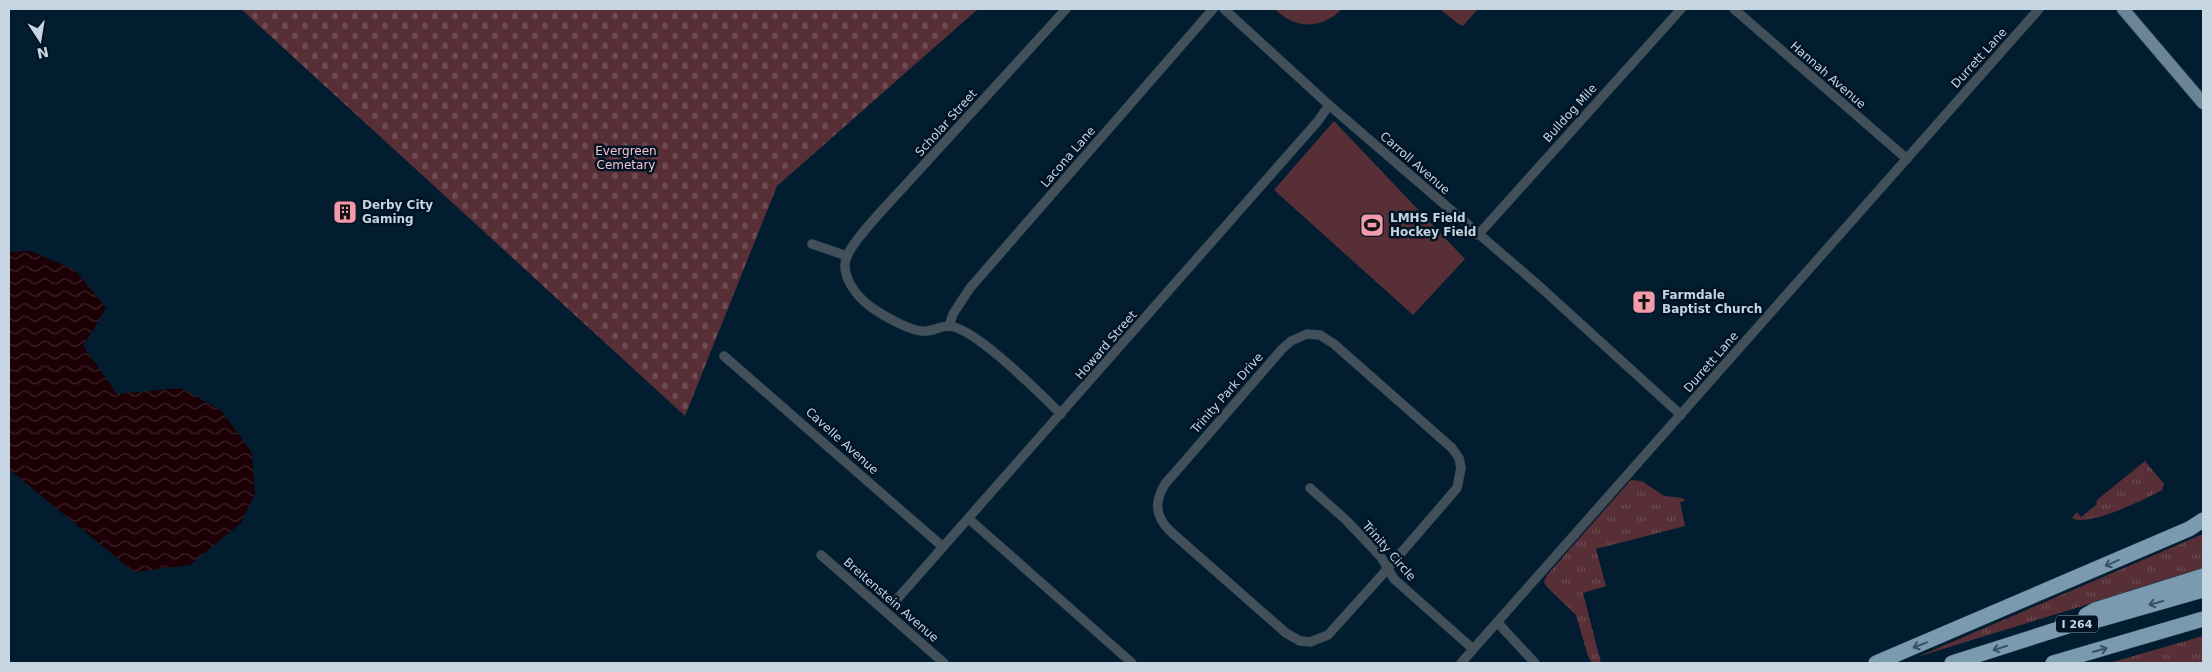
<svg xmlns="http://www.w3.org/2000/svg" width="2212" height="672" font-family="'DejaVu Sans',sans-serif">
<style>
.grass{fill:url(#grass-tufts)}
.cemetery{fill:url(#cemetery-stones)}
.garden{fill:#582f37}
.water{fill:url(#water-waves)}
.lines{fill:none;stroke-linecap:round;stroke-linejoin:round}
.minor-casing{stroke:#1c3748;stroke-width:10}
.primary-casing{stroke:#1c3748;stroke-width:14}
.motorway-casing{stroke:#1c3748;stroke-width:16}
.minor{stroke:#435059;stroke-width:9}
.primary{stroke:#6b8597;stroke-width:12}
.motorway{stroke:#7a9ab0;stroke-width:15}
.oneway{stroke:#375064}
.labels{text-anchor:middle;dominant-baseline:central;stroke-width:5;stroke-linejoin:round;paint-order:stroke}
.shield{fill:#001425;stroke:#8a9ba9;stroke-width:1}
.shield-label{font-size:11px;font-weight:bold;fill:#c5d5e1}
.street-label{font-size:12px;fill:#c5d5e1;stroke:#001425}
.park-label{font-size:12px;fill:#f8c0c9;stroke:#001425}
.poi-label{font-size:12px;font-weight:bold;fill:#c5d5e1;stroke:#001425;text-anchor:start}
</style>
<defs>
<pattern id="grass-tufts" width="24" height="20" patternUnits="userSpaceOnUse" patternTransform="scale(1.25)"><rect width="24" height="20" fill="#582f37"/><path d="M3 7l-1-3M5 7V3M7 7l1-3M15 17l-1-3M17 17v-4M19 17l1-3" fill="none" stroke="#6e4c54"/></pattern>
<pattern id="cemetery-stones" width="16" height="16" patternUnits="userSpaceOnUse" patternTransform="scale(1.25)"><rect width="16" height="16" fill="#582f37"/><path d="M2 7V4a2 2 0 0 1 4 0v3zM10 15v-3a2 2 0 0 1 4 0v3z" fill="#6e4c54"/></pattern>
<pattern id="water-waves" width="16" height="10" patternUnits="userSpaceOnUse" patternTransform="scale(1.25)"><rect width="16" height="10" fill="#1c0005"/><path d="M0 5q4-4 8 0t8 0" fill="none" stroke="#3c2429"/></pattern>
</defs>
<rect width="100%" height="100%" fill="#011d2f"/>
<!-- grass -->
<g class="grass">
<path d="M2145 461 2164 484 2162 490C2146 499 2086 528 2072 518L2077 512 2081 517 2096 505 2097 500Z"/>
<path d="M1631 480 1642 481 1664 496 1683 498 1685 501 1680 502 1685 526 1596 549 1606 586 1583 593 1601 663H1592L1588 656 1576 615 1547 587 1544 582 1547 575Z"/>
<path d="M2203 534V569L1917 657Z"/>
<path d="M2203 636V663H2109Z"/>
</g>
<!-- cemetery -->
<path class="cemetery" d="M241 9H978L777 186 685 416Z"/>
<!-- garden -->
<g class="garden">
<path d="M1275 9H1342C1322 29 1295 30 1275 9Z"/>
<path d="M1440 9H1478L1463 26 1457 23Z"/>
<path d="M1334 121 1465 259 1413 315 1274 190Z"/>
</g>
<!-- water -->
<path class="water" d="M31 251 75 270 106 308 83 346 117 394 181 388 222 411 252 453 255 494 241 523 190 565 134 572 9 469V252Z"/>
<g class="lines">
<!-- minor casing -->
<g class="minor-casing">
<g id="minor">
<path d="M1224 9 1329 105 1538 285 1681 415"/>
<path d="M1734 9 1907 159"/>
<path d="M1478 235 1681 9"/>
<path d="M812 244 847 256"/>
<path d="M949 326 953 314 970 288 1213 9"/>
<path d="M1307 334 1320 335 1334 344 1452 448 1459 458 1461 468 1457 488 1382 575 1328 635 1310 642 1300 641 1286 633 1170 531C1155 516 1154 502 1165 484L1282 349 1291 341Z"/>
<path d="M724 356 943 547"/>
<path d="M1061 414C1040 394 976 328 949 326 941 326 933 331 926 331 913 333 882 315 871 307 857 297 839 275 847 256 855 237 895 197 910 180 962 123 1014 66 1066 9"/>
<path d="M1310 488 1346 520 1381 557 1394 579 1473 649"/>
<path d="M969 519 1132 663"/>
<path d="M821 555 944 663"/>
<path d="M898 598 1318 121 1329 105"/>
<path d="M1497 622 1535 663"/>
<path d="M1461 663 2039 9"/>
</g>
</g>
<!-- primary casing -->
<g class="primary-casing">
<path id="primary" d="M2123 9 2203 103"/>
</g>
<!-- motorway casing -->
<g class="motorway-casing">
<g id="motorway">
<path d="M2086 615 2095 610 2203 576"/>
<path d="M1876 663 2189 529 2203 520"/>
<path d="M1952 663 2068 626 2098 620 2203 590"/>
<path d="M2053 663 2203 619"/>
</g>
</g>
<!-- minor -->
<use href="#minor" class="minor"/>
<!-- primary -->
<use href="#primary" class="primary"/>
<!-- motorway -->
<use href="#motorway" class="motorway"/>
</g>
<!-- one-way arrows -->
<defs><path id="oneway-shaft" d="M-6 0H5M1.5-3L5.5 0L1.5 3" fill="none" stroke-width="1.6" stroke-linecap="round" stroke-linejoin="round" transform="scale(1.25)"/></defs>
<g class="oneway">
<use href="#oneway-shaft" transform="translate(2112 563) rotate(156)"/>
<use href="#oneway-shaft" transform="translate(2156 603) rotate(164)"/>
<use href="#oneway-shaft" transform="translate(1920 645) rotate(159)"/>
<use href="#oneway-shaft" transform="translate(2000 648) rotate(162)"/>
<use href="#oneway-shaft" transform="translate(2100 650) rotate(-16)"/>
</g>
<!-- icons -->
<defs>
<g id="building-square" transform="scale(1.25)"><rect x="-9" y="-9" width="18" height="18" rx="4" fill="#f39aaa" stroke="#001425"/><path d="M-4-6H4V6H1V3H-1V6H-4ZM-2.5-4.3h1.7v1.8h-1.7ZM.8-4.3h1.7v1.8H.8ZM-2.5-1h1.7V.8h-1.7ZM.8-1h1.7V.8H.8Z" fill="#111"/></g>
<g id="stadium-square" transform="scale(1.25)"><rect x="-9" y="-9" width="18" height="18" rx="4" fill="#f39aaa" stroke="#001425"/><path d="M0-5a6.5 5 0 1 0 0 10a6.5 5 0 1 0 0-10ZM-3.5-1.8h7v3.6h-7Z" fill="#111"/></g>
<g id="church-square" transform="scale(1.25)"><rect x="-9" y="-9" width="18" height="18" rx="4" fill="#f39aaa" stroke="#001425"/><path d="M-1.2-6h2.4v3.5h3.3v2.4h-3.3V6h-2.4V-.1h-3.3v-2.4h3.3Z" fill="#111"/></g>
</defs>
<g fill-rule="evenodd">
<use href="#building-square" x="345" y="212"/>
<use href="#stadium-square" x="1372" y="225"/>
<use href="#church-square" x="1644" y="302"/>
</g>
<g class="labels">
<!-- shield labels -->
<rect class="shield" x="2056" y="615.5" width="42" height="17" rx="4"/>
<g class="shield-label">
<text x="2077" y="624">I 264</text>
</g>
<!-- street labels -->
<g class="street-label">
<text transform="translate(1979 58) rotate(-48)">Durrett Lane</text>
<text transform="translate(1828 75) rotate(41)">Hannah Avenue</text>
<text transform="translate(1570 113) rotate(-48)">Bulldog Mile</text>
<text transform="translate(946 123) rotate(-48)">Scholar Street</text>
<text transform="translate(1068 157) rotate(-49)">Lacona Lane</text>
<text transform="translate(1415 163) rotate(41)">Carroll Avenue</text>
<text transform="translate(1106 345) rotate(-49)">Howard Street</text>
<text transform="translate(1711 362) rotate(-49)">Durrett Lane</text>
<text transform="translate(1227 393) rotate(-49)">Trinity Park Drive</text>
<text transform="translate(842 441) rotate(42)">Cavelle Avenue</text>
<text transform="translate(1389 551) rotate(49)">Trinity Circle</text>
<text transform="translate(891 600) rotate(41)">Breitenstein Avenue</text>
</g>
<!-- park labels -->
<g class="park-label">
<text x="626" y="151">Evergreen<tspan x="626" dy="14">Cemetary</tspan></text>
</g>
<!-- poi labels -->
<g class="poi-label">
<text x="362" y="205">Derby City<tspan x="362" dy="14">Gaming</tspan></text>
<text x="1390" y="218">LMHS Field<tspan x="1390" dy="14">Hockey Field</tspan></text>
<text x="1662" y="295">Farmdale<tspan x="1662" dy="14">Baptist Church</tspan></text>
</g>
</g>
<!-- border -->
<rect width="2212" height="672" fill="none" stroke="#c5d5e1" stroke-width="20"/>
<!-- north arrow -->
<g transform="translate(40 40) rotate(168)" stroke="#001425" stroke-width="4" paint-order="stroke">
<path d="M0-4L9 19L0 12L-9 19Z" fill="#c5d5e1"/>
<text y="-8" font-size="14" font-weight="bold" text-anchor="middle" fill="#c5d5e1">N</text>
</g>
</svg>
